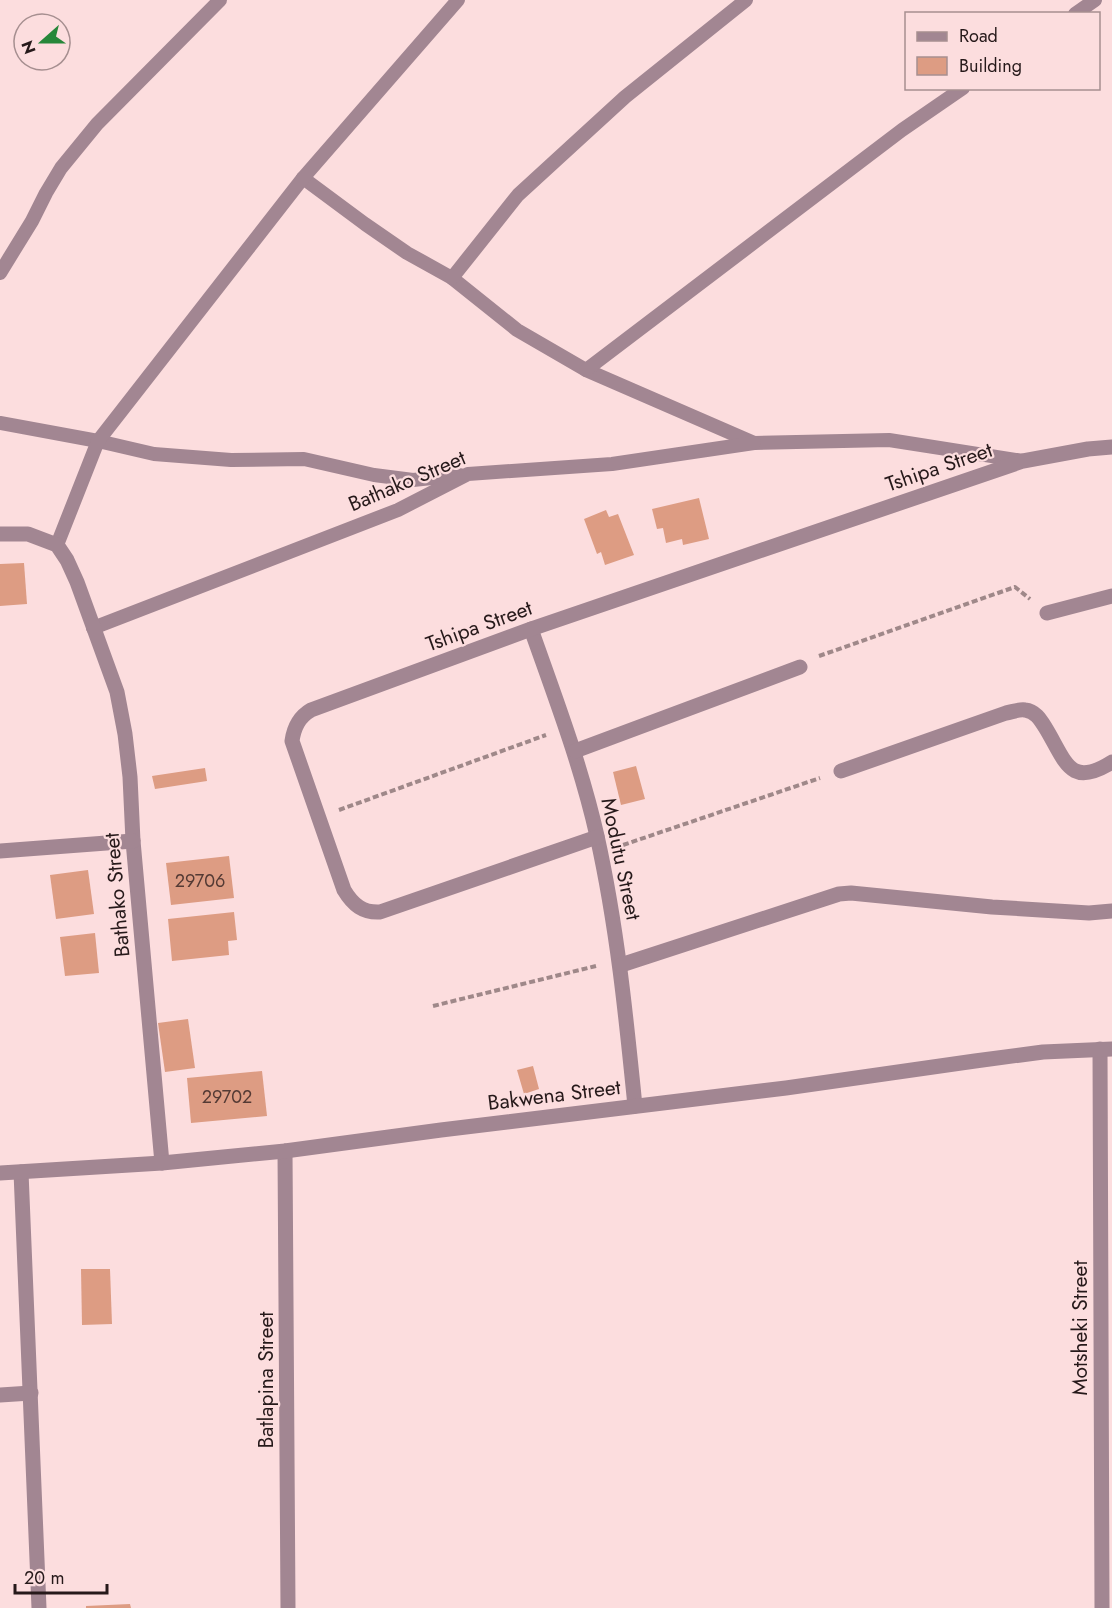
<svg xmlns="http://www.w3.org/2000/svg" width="1112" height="1608" font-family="Jost,sans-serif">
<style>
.building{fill:#dd9c83}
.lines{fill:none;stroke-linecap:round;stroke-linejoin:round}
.path{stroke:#9f8889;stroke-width:4;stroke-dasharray:6 3;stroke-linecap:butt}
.lane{stroke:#a28692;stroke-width:14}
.street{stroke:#a28692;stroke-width:15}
.labels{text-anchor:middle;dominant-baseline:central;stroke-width:4.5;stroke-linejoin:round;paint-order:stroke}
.number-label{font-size:18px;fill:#543a34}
.street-label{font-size:21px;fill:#26191a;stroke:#fcddde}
</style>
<rect width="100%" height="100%" fill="#fcddde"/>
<!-- building -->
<g class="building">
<path d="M699 498 709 539 683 545 682 539 666 543 663 528 657 529 652 509Z"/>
<path d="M606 510 609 517 618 514 634 555 605 565 601 552 597 554 584 519Z"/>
<path d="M24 563 27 604 0 606V564Z"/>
<path d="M636 766 645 799 621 805 613 772Z"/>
<path d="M205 768 207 781 155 789 152 776Z"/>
<path d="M229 856 234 898 171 905 166 863Z"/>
<path d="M88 870 94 914 56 919 50 875Z"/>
<path d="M234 912 237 940 228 941 229 955 172 961 168 919Z"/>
<path d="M95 933 99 973 65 976 60 937Z"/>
<path d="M188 1019 195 1068 165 1072 158 1023Z"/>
<path d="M533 1066 539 1089 524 1094 517 1070Z"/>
<path d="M262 1071 267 1116 191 1123 187 1078Z"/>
<path d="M81 1269H110L112 1324 82 1325Z"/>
<path d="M130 1604 131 1608H86V1606Z"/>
</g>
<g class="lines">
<!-- path -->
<g class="path">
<path d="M819 656 1015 587 1030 599"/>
<path d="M339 810 546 735"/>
<path d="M623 845 820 778"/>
<path d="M433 1006 596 966"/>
</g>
<!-- lane -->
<g class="lane">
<path d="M1075 14 1095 0"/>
<path d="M303 178 365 224 407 253 452 278 517 330 586 370 754 443 889 440 1023 461"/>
<path d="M0 273 32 221 46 193 61 168 97 124 220 0"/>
<path d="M452 278 518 195 625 97 746 0"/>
<path d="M586 370 902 130 963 88"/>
<path d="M0 423 98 441 154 454 231 460 304 459 374 475 413 480 460 475"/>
<path d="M57 545 98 441 303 178 458 0"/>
<path d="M93 628 398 510 468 474 612 464 754 443"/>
</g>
<!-- street -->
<g class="street">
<path d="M0 534H28L57 545 67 560 77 582 117 692 125 734 130 777 133 841 162 1163"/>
<path d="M1047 613 1112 596"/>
<path d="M531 629C555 697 581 765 597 836 617 926 626 1016 635 1106"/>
<path d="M575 751 800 667"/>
<path d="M841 771 1006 713C1012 712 1019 709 1025 710 1035 711 1040 719 1045 727 1066 761 1069 789 1112 762"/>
<path d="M597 837 380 912C363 913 353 905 344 890L292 741C294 727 299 717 311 710L531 629 1023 461 1088 449 1112 447"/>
<path d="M0 851 133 841"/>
<path d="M621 965 839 894 851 893 992 907 1089 913 1112 911"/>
<path d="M1100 1049 1102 1608"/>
<path d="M285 1151 288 1608"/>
<path d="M21 1172 39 1608"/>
<path d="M0 1173 162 1163 285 1151 441 1130 786 1088 975 1061 1043 1052 1112 1049"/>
<path d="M0 1395 31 1393"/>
</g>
</g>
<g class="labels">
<!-- number labels -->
<g class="number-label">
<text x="200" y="881">29706</text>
<text x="227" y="1097">29702</text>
</g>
<!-- street labels -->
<g class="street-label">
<text transform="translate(939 467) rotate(-19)">Tshipa Street</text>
<text transform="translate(407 481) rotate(-23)">Bathako Street</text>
<text transform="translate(479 626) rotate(-20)">Tshipa Street</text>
<text transform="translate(621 859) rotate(78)">Modutu Street</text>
<text transform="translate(117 895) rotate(-95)">Bathako Street</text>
<text transform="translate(554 1095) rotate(-7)">Bakwena Street</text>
<text transform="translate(1080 1328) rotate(-90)">Motsheki Street</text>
<text transform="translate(266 1380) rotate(-90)">Batlapina Street</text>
</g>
</g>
<!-- legend -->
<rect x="905" y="12" width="195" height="78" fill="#fcddde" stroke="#a68f90" stroke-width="1.5"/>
<rect x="917" y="32" width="30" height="9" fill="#a28692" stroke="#a68f90" stroke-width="1.5"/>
<text x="959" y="42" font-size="18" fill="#26191a">Road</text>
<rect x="917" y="57" width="30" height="18" fill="#dd9c83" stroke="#a68f90" stroke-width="1.5"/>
<text x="959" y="72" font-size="18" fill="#26191a">Building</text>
<!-- north arrow -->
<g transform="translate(42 42) rotate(249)"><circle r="28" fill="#fcddde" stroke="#a68f90" stroke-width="1.5"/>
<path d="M0-4.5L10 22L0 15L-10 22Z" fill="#27873a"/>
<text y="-9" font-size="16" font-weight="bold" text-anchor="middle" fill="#26191a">N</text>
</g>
<!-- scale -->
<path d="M15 1584v9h92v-9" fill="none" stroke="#26191a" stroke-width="3"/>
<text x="24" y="1584" font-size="18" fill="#26191a" stroke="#fcddde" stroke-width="4.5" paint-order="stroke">20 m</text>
</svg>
